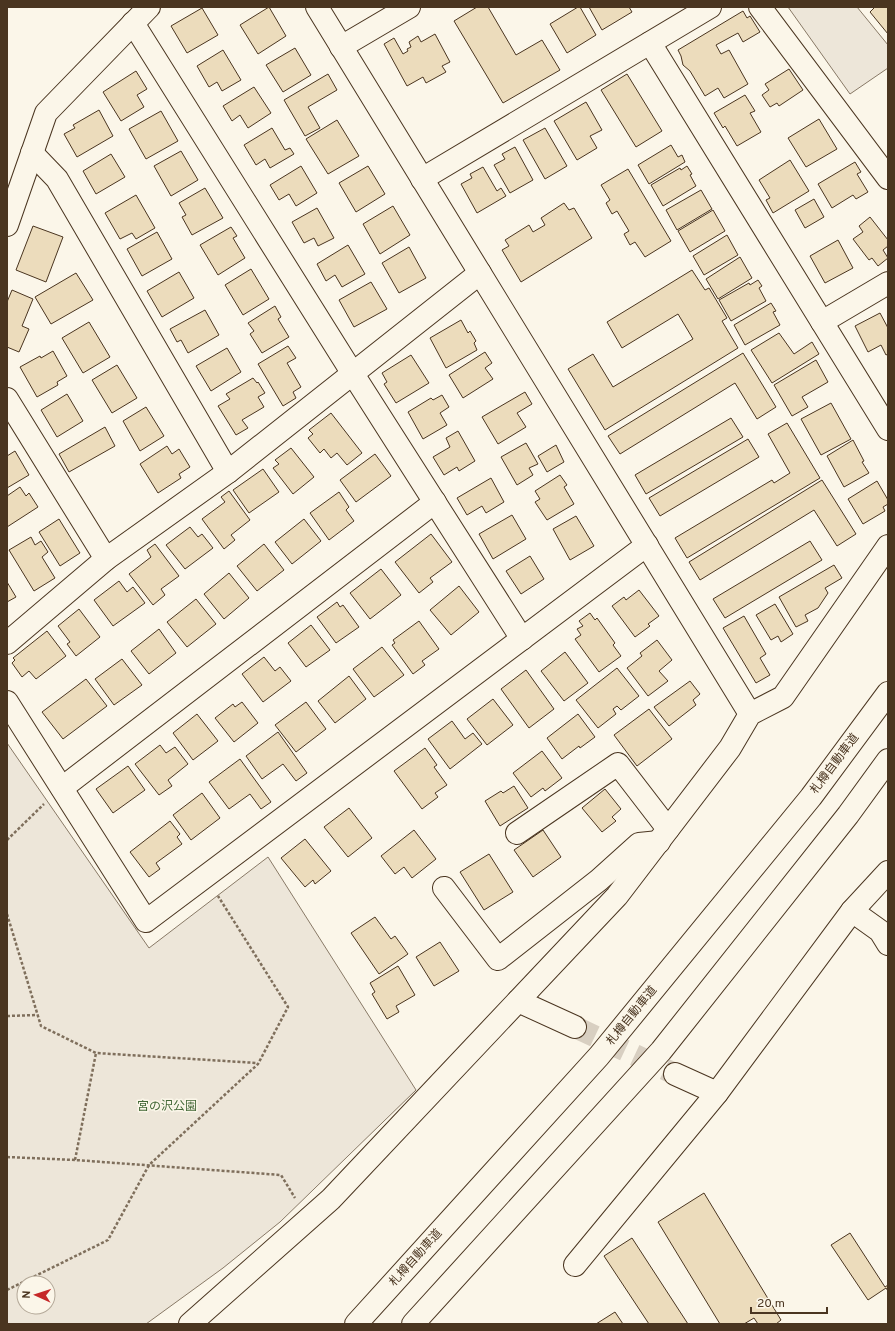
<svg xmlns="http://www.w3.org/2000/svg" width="895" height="1331" font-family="Overpass,'Noto Sans JP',sans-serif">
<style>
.green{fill:#ede6d9;stroke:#887966;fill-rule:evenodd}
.building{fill:#ecdcbc;stroke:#4a3520}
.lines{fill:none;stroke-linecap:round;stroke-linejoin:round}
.minor-tunnel{stroke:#d8cfc1;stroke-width:22;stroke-dasharray:22 11;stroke-linecap:butt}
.minor-casing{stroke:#4a3520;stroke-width:24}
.highway-casing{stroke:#4a3520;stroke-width:24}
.path{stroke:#7f6f5c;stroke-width:2.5;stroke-dasharray:3 2;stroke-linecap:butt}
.minor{stroke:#fbf6e9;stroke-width:22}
.highway{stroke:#fbf6e9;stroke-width:22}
.labels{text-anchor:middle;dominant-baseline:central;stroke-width:3;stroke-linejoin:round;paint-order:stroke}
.street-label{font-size:12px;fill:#4a3520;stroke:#fbf6e9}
.park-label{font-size:12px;fill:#436837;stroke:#fbf6e9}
</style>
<rect width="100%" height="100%" fill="#fbf6e9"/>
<!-- green -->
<g class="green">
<path d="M788 7H857L888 45V68L850 94Z"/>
<path d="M7 743 149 948 268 857 416 1090 280 1222 223 1268 146 1324H7ZM24 1283H48V1307H24Z"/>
</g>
<!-- building -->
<g class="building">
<path d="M269 7 286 36 258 54 240 25Z"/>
<path d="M477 7H488L516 55 542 40 560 70 503 103 454 21Z"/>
<path d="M578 7H580L596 35 567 53 550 24Z"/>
<path d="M589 7H629L632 12 602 30Z"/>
<path d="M875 7H888V34L870 12Z"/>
<path d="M202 8 218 35 187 53 171 26Z"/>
<path d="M743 11 747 18 750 16 760 32 743 42 738 33 716 45 721 54 729 50 748 84 724 98 718 88 705 96 690 71 683 65 681 56 678 50Z"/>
<path d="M435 34 450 62 442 66 446 72 426 83 423 77 407 86 384 44 394 38 403 54 408 51 407 49 411 47 409 42 418 36 421 42Z"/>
<path d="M295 48 311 75 283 92 266 65Z"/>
<path d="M223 50 241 80 222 91 217 82 209 87 197 66Z"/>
<path d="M789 69 803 90 779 106 777 103 770 107 762 95 769 90 765 84Z"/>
<path d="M136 71 147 89 137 95 144 107 121 121 103 92Z"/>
<path d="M328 74 337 90 308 107 320 128 305 136 284 100Z"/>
<path d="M627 74 662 131 636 147 601 90Z"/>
<path d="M254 87 271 113 248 128 240 115 232 121 223 106Z"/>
<path d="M745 95 755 111 750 113 761 132 737 146 725 126 723 128 714 113Z"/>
<path d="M586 102 602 130 590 136 597 148 577 160 554 121Z"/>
<path d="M99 110 113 136 77 157 64 134 75 128 73 125Z"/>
<path d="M161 111 178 141 146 159 129 129Z"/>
<path d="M819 119 837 149 806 167 788 138Z"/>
<path d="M337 120 359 156 328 174 306 139Z"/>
<path d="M272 128 285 150 290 148 294 154 270 168 265 159 256 165 244 145Z"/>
<path d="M545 128 567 166 545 179 523 140Z"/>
<path d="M671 145 678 157 682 155 685 162 649 184 638 165Z"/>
<path d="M515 147 533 180 510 193 494 165 505 159 502 154Z"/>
<path d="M181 151 198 180 171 196 154 166Z"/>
<path d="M111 154 125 177 96 194 83 171Z"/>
<path d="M790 160 809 191 773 213 766 200 770 198 759 180Z"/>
<path d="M855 162 861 172 857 174 868 192 856 199 853 195 832 208 818 184Z"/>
<path d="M301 166 317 193 296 206 289 194 279 200 270 185Z"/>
<path d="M368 166 385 194 356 212 339 183Z"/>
<path d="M687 166 692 174 690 175 696 186 663 206 651 185 680 168 681 170Z"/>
<path d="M483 167 497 191 501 188 506 196 477 213 461 184 472 178 470 174Z"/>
<path d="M628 169 671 241 645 257 635 242 630 245 624 234 629 231 617 211 612 214 606 203 610 200 601 185Z"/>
<path d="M205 188 223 218 192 235 182 217 186 215 179 203Z"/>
<path d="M701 190 712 209 677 230 666 210Z"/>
<path d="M136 195 155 228 136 239 132 233 120 239 105 213Z"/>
<path d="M814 199 824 217 805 228 795 210Z"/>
<path d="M564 203 569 210 574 208 592 238 521 282 502 250 509 246 505 240 529 225 533 232 545 225 541 218Z"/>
<path d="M393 206 410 235 380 254 363 224Z"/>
<path d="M317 208 334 238 318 246 314 238 304 243 292 222Z"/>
<path d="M713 210 725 231 690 252 678 231Z"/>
<path d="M870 217 888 240V246L883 250 888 258 878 266 872 258 869 260 853 239 863 232 859 226Z"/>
<path d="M33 226 63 237 46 282 16 270Z"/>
<path d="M231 227 237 236 233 238 245 258 218 275 200 245Z"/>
<path d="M157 232 172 259 142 276 127 249Z"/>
<path d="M727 235 738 255 704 275 693 256Z"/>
<path d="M838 240 853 268 825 283 810 256Z"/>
<path d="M348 245 365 274 342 287 335 275 326 281 317 264Z"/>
<path d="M409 247 426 278 399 293 382 263Z"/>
<path d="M740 257 752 278 718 299 706 279Z"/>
<path d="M251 269 269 299 243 315 225 285Z"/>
<path d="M692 270 705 290 709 288 727 318 722 321 738 348 605 430 568 369 593 354 613 387 693 339 678 314 622 348 607 322Z"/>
<path d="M179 272 194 298 162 317 147 291Z"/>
<path d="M76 273 93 300 51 324 35 297Z"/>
<path d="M758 280 762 286 759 288 766 301 731 321 719 300 749 283 750 285Z"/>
<path d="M371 282 387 309 354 327 339 300Z"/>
<path d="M12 290 33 299 22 326 29 329 19 352 7 347V302Z"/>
<path d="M771 303 776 311 773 312 780 325 745 345 734 325Z"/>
<path d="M275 306 281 317 278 319 289 337 262 353 250 334 254 331 248 323Z"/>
<path d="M205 310 219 335 188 353 181 340 177 342 170 329Z"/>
<path d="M880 313 888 328V354L886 355 881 345 868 352 855 326Z"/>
<path d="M461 320 468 333 470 331 476 341 474 343 477 350 446 368 430 338Z"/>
<path d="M89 322 110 357 83 373 62 338Z"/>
<path d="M779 333 794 354 812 342 819 354 772 383 751 350Z"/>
<path d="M288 346 296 358 287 363 301 387 293 392 296 398 283 406 258 364Z"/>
<path d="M227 348 241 372 211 391 196 366Z"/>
<path d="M53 351 67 376 57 382 58 385 37 397 20 367 40 356 41 358Z"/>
<path d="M485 352 492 363 485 368 493 379 463 398 449 375Z"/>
<path d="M743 353 776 407 757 419 735 383 620 454 608 436Z"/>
<path d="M411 355 429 383 396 403 384 384 387 382 382 373Z"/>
<path d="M816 360 828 382 802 397 808 407 792 416 774 385Z"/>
<path d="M117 365 137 398 112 413 92 380Z"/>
<path d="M253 378 257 383 258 382 265 393 258 397 264 407 242 420 248 428 236 435 218 406 230 399 226 394Z"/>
<path d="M525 392 532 404 517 413 526 427 498 444 482 417Z"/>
<path d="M67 394 83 421 57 437 41 410Z"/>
<path d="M442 395 449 407 440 413 447 425 423 439 408 412 431 398 433 400Z"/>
<path d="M831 403 851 439 821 455 801 419Z"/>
<path d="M146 407 164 436 140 451 123 421Z"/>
<path d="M331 413 362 453 347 465 337 453 331 458 324 449 320 453 308 438 313 434 309 430Z"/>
<path d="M731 418 743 437 646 494 635 475Z"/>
<path d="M787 423 820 478 687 558 675 538 772 480 774 483 790 473 768 434Z"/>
<path d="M105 427 115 446 69 472 59 454Z"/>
<path d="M458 431 475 461 459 471 457 467 444 475 433 457 450 447 446 438Z"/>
<path d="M748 439 759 457 660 516 649 498Z"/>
<path d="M853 440 864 461 862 462 869 473 844 487 827 456Z"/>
<path d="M526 443 538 464 529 468 533 475 517 485 501 457Z"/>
<path d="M556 445 564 462 547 472 538 456Z"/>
<path d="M167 446 172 454 179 449 190 467 179 474 181 478 158 493 140 464Z"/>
<path d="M291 448 314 477 293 494 273 468 279 464 275 460Z"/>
<path d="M15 451 29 475 7 488V456Z"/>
<path d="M375 454 391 476 356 502 340 480Z"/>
<path d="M263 469 279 492 249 513 233 490Z"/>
<path d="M560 475 567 485 564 487 574 504 547 520 535 502 540 499 535 491Z"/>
<path d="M491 478 504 502 486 513 482 506 467 515 457 498Z"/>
<path d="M822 480 856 534 837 546 814 510 700 580 689 562Z"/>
<path d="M877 481 888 500V504L883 507 885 511 863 524 848 499Z"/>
<path d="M20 487 26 496 29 493 38 507 7 527V496Z"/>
<path d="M229 491 250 520 231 535 235 540 224 549 202 519 225 502 221 497Z"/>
<path d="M339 492 349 507 346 510 354 521 329 540 310 513Z"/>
<path d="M512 515 526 539 493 559 479 534Z"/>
<path d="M576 516 594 546 570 560 553 529Z"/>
<path d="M59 519 80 553 60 566 39 532Z"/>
<path d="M304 519 321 541 292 564 275 542Z"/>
<path d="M190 527 198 537 202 534 213 548 185 569 166 545Z"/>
<path d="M431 534 452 562 430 578 433 582 419 593 395 562Z"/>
<path d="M31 537 35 545 41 541 48 552 42 557 55 578 34 591 9 550Z"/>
<path d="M810 541 822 560 725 618 713 599Z"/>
<path d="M155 544 179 576 161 589 165 595 153 605 129 574 151 557 147 550Z"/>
<path d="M264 544 284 570 257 591 237 566Z"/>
<path d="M530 556 544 579 521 594 506 571Z"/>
<path d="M834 565 842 578 825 588 828 593 818 608 805 615 808 621 796 627 779 597Z"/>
<path d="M381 569 401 595 370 619 350 593Z"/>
<path d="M229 573 249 598 224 619 204 594Z"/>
<path d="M119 581 127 592 133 587 145 603 113 626 94 600Z"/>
<path d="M7 582 16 597 7 602Z"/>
<path d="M459 586 479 612 451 635 430 610Z"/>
<path d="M639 590 659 616 648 624 650 626 635 637 612 606 624 597 626 600Z"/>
<path d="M196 599 216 624 187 647 167 622Z"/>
<path d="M337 602 340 607 343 605 359 627 336 643 317 617Z"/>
<path d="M775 604 793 634 781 642 778 636 771 640 756 615Z"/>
<path d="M79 609 100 637 76 656 67 644 70 642 58 626Z"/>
<path d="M590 613 595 620 597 618 615 643 613 645 621 656 599 672 575 639 581 635 577 629 583 626 579 621Z"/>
<path d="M744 616 766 654 760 658 770 675 756 683 723 628Z"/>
<path d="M419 621 439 649 422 661 425 665 413 674 392 645 395 643 393 640Z"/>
<path d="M311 625 330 650 306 667 288 643Z"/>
<path d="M159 629 176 653 149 674 131 651Z"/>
<path d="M47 631 66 656 36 679 29 671 22 677 12 663 15 660 13 658Z"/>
<path d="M657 640 672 660 659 671 668 681 648 696 627 668 642 656 640 653Z"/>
<path d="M382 647 404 675 374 697 353 669Z"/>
<path d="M565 652 588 683 564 701 541 671Z"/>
<path d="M264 657 275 671 280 667 291 681 263 702 242 674Z"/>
<path d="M122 659 142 685 114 705 95 679Z"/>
<path d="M617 668 639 696 621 710 617 706 613 709 616 714 598 728 576 700Z"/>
<path d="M526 670 554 709 529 728 501 689Z"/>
<path d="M349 676 366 699 335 723 318 701Z"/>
<path d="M86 679 107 706 63 739 42 712Z"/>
<path d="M690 681 700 694 693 700 696 705 669 726 654 707Z"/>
<path d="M493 699 513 725 487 745 467 719Z"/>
<path d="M242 702 258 723 234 742 215 718 233 704 235 707Z"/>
<path d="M306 702 326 729 296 752 275 725Z"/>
<path d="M649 709 672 739 637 766 614 735Z"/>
<path d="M197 714 218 741 193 760 173 733Z"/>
<path d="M578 714 595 737 580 748 579 746 562 759 547 738Z"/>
<path d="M452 721 465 739 473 733 482 744 450 769 428 739Z"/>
<path d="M278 732 307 773 296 781 283 764 262 779 246 756Z"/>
<path d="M160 745 166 753 175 747 188 764 168 780 172 786 159 795 135 764Z"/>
<path d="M425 748 437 765 434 767 447 785 435 793 438 797 422 809 394 771Z"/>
<path d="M542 751 562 778 545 791 543 788 531 797 513 773Z"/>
<path d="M240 759 271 802 261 809 250 794 229 809 209 782Z"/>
<path d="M128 766 145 790 113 813 96 789Z"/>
<path d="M514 786 528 808 500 826 485 801 501 791 503 793Z"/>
<path d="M605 789 621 809 612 817 616 821 602 832 582 808Z"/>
<path d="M202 793 220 818 191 840 173 815Z"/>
<path d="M349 808 372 838 348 857 324 827Z"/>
<path d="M170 821 180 834 177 837 182 844 156 863 160 869 149 877 130 852Z"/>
<path d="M414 830 436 859 412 878 404 867 395 874 381 856Z"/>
<path d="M543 830 561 857 533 877 514 850Z"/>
<path d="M305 839 331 871 315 884 313 880 305 887 281 858Z"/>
<path d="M489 854 513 892 484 910 460 872Z"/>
<path d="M375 917 391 939 395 936 408 954 379 974 351 933Z"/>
<path d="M440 942 459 971 434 986 416 957Z"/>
<path d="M398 966 415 995 396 1006 399 1012 387 1019 372 994 375 992 370 983Z"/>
<path d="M704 1193 781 1320 776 1324H758L754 1318 744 1324H720L658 1222Z"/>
<path d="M850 1233 885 1287 888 1285V1291L886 1288 868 1300 831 1245Z"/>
<path d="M632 1238 688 1324H649L604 1256Z"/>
<path d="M615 1312 623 1324H596Z"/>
</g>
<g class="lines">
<!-- minor-tunnel -->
<path class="minor-tunnel" d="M575 1027 675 1074"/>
<!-- minor casing -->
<g class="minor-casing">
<g id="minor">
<path d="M317 7 750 714"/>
<path d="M760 7 888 178"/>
<path d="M133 23 353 374 522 639"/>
<path d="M650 43 888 429"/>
<path d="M341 47 409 7"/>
<path d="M32 153 57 179 228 472"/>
<path d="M422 179 710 7"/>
<path d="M7 225 46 113 149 7"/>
<path d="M822 322 888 283"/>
<path d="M7 399 106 559"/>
<path d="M7 643 106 559 228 472 480 273"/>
<path d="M7 702 146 921 647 545"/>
<path d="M62 788 435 502"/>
<path d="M517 833 618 764 668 829"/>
<path d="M444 888 498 959 599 880 639 844 659 842"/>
<path d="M852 911 880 931 888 944"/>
<path d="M518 1001 575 1027"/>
<path d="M675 1074 717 1093"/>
<path d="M575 1265 717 1093 852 911 888 872"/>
<path d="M190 1324 331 1199 617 896 730 748 750 714 783 697 888 546"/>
</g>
</g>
<!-- highway casing -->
<g class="highway-casing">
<g id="highway">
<path d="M356 1324 599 1056 811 797 888 693"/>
<path d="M413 1324 661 1051 848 815 888 760"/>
</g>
</g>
<!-- path -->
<g class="path">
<path d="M7 840 44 804"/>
<path d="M7 914 41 1026 96 1053 257 1063"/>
<path d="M7 1016 37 1015"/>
<path d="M7 1157 75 1160 281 1175 295 1198"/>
<path d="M75 1160 96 1053"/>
<path d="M7 1290 108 1240 149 1165 258 1064 288 1007 218 896"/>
</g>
<!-- minor -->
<use href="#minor" class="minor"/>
<!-- highway -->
<use href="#highway" class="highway"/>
</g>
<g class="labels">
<!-- street labels -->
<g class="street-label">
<text transform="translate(835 764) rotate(-53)">札樽自動車道</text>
<text transform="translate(632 1016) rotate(-51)">札樽自動車道</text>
<text transform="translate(416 1258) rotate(-48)">札樽自動車道</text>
</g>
<!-- park labels -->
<g class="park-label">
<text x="167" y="1107">宮の沢公園</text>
</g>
</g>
<!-- border -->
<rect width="895" height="1331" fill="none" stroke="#4a3520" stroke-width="16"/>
<!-- north arrow -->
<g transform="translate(36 1295) rotate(273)"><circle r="19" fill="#fbf6e9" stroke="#b4a999"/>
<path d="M0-3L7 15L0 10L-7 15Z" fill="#c62828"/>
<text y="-6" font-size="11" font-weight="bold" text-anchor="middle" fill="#4a3520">N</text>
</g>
<!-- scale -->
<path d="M751 1307v6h76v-6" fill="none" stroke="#4a3520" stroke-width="2"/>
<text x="757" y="1307" font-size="12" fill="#4a3520" stroke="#fbf6e9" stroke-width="3" paint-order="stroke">20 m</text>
</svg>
